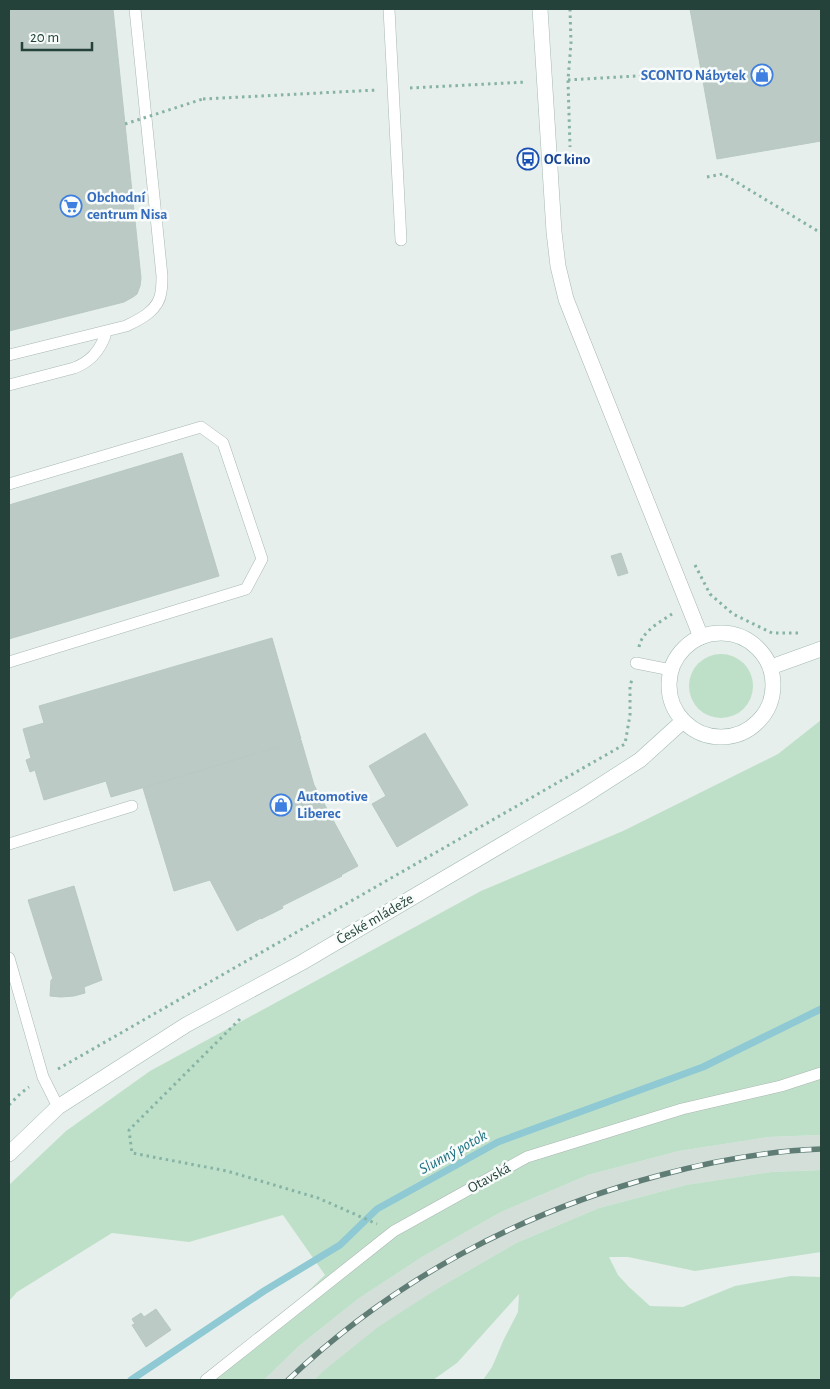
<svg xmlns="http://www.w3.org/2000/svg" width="830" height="1389" font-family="'Alegreya Sans',sans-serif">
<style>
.built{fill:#d4dfda}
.green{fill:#bfe0c8}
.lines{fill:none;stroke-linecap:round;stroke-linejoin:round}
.stream{stroke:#8ec9d4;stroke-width:7}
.building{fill:#bbcac4;stroke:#b8c9c2}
.lane-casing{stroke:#a8b8b2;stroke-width:12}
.street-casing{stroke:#a8b8b2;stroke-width:16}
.secondary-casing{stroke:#a4bbb3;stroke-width:16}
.path{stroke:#86b3a5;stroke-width:3;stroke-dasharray:2.5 4;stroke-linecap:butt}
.lane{stroke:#fff;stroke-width:11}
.street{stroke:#fff;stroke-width:15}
.secondary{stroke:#fff;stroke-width:15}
.rail-casing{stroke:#5f7d75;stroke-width:5.5}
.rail{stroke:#f7fbf9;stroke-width:4;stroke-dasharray:11;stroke-linecap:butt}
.path-bridge{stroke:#86b3a5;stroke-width:3;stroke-dasharray:2.5 4;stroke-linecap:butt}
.labels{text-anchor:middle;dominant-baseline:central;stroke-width:5;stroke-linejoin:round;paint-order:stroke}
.shop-label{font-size:15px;font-weight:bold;fill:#366cbe;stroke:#f7fbf9;text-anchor:start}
.transit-label{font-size:15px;font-weight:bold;fill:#164399;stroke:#f7fbf9;text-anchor:start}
.street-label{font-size:15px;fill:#24423a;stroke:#f7fbf9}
.water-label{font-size:16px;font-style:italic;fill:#1c6f80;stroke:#f7fbf9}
</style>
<rect width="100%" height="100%" fill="#e6efeb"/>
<!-- built -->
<path class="built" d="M821 1135V1170L771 1172 686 1185 599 1208 516 1243 440 1287 322 1372 314 1380H264L299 1346 358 1299 422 1257 501 1212 588 1175 679 1151 768 1137Z"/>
<!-- green -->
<g class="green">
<circle cx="721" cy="686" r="32"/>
<path d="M821 720V1135L768 1137 679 1151 588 1175 501 1212 422 1257 358 1299 299 1346 264 1380H215L325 1275 283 1215 189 1242 112 1233 17 1292 9 1301V1185L66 1131 150 1071 481 891 623 831 778 754Z"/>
<path d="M821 1170V1252L695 1271 628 1257H609L618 1275 629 1287 650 1306 683 1307 735 1286 791 1276 821 1277V1380H483L492 1367 504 1339 518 1312 519 1294 457 1363 433 1380H314L322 1372 378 1327 440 1287 516 1243 599 1208 686 1185 771 1172Z"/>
</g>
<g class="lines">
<!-- stream -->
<path class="stream" d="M131 1380 264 1291 340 1245 377 1209 498 1142 703 1067 821 1009"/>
</g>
<!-- building -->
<g class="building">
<path d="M9 9H113L141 278 140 286 137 294 133 297 124 302 9 331Z"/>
<path d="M690 9H821V141L717 159Z"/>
<path d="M182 453 219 576 9 639V505Z"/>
<path d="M621 553 628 573 618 576 611 556Z"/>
<path d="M272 638 301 739 217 766 111 797 106 781 44 800 35 770 30 772 26 760 31 758 23 729 44 723 39 706Z"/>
<path d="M425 733 468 805 397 847 372 804 386 796 369 766Z"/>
<path d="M301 740 314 785 358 866 341 875 342 876 282 906 283 908 261 919V918L237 931 210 880 174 891 143 788Z"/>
<path d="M74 886 102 980 84 987 85 993 74 996 61 997 50 996 51 980 53 979 28 900Z"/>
<path d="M156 1309 171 1330 146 1347 132 1325 135 1324 132 1319 141 1313 144 1317Z"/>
</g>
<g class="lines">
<!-- lane casing -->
<g class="lane-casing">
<g id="lane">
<path d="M389 9 401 240"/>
<path d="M9 355 126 326C141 319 159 310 161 292 162 286 162 281 162 276L135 9"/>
<path d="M9 385 74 368C90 362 99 352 105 336"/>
<path d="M9 484 201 427 223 443 262 559 246 589 9 662"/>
<path d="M636 663 671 670"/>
<path d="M9 844 132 806"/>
<path d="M9 958 43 1077 58 1107"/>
<path d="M206 1380 394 1231 527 1157 682 1109 781 1086 821 1073"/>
</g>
</g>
<!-- street casing -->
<g class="street-casing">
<path id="street" d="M540 9 554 232 558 266 566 299 575 322 701 637"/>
</g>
<!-- secondary casing -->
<g class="secondary-casing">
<g id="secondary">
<circle cx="721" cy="685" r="52"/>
<path d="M771 667 821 649"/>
<path d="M9 1154 58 1107 186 1025 301 963 581 798 640 760 683 721"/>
</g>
</g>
<!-- path -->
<g class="path">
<path d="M570 9 571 43 568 80 570 147"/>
<path d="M568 80 669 74"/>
<path d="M410 88 526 82"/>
<path d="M203 99 377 90"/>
<path d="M707 177 723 174 821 233"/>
<path d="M695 565 710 594 733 614 772 633H802"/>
<path d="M639 647C642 631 660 622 672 614"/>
<path d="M240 1019 129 1130 132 1153 227 1171 318 1198 377 1224"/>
<path d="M58 1069 625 744 630 715V685L632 680"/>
<path d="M9 1105 21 1093 29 1087"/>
</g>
<!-- lane -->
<use href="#lane" class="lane"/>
<!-- street -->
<use href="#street" class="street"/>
<!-- secondary -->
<use href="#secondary" class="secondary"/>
<!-- rail casing -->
<g class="rail-casing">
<path id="rail" d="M288 1380C393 1280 521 1212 661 1175 713 1161 767 1151 821 1149"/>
</g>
<!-- rail -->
<use href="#rail" class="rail"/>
<!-- path-bridge -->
<path class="path-bridge" d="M125 124 203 99"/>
</g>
<!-- icons -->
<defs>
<g id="shop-ring" transform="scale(1.125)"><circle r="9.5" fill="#f7fbf9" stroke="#3f7fe0" stroke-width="1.5"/><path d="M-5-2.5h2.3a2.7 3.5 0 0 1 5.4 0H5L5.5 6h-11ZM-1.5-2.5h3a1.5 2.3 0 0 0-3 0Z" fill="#3f7fe0"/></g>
<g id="bus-ring" transform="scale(1.125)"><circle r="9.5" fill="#f7fbf9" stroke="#1a4fb4" stroke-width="1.5"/><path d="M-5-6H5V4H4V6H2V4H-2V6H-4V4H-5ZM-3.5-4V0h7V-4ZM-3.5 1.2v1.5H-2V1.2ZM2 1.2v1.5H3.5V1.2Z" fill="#1a4fb4"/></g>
<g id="supermarket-ring" transform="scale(1.125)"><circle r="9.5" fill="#f7fbf9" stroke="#3f7fe0" stroke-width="1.5"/><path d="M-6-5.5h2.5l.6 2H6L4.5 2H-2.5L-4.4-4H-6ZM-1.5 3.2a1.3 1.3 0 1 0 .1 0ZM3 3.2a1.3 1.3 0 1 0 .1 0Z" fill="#3f7fe0"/></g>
</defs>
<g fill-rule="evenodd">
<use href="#shop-ring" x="762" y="75"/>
<use href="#bus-ring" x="528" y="159"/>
<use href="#supermarket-ring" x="71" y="206"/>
<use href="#shop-ring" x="281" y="805"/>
</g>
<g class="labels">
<!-- shop labels -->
<g class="shop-label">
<text x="746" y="75" text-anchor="end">SCONTO Nábytek</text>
<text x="87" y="197">Obchodní<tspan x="87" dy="17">centrum Nisa</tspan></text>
<text x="297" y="796">Automotive<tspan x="297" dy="17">Liberec</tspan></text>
</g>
<!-- transit labels -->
<g class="transit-label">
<text x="544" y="159">OC kino</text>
</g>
<!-- street labels -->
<g class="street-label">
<text transform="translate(375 919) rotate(-30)">České mládeže</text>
<text transform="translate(489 1178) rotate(-29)">Otavská</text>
</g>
<!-- water labels -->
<g class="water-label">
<text transform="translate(453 1152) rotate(-29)">Slunný potok</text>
</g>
</g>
<!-- border -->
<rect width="830" height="1389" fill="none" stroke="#24423a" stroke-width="20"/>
<!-- scale -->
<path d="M22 42v8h70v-8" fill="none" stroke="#24423a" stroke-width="2.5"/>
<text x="30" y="42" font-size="15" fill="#24423a" stroke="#f7fbf9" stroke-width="4" paint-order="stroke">20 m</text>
</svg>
